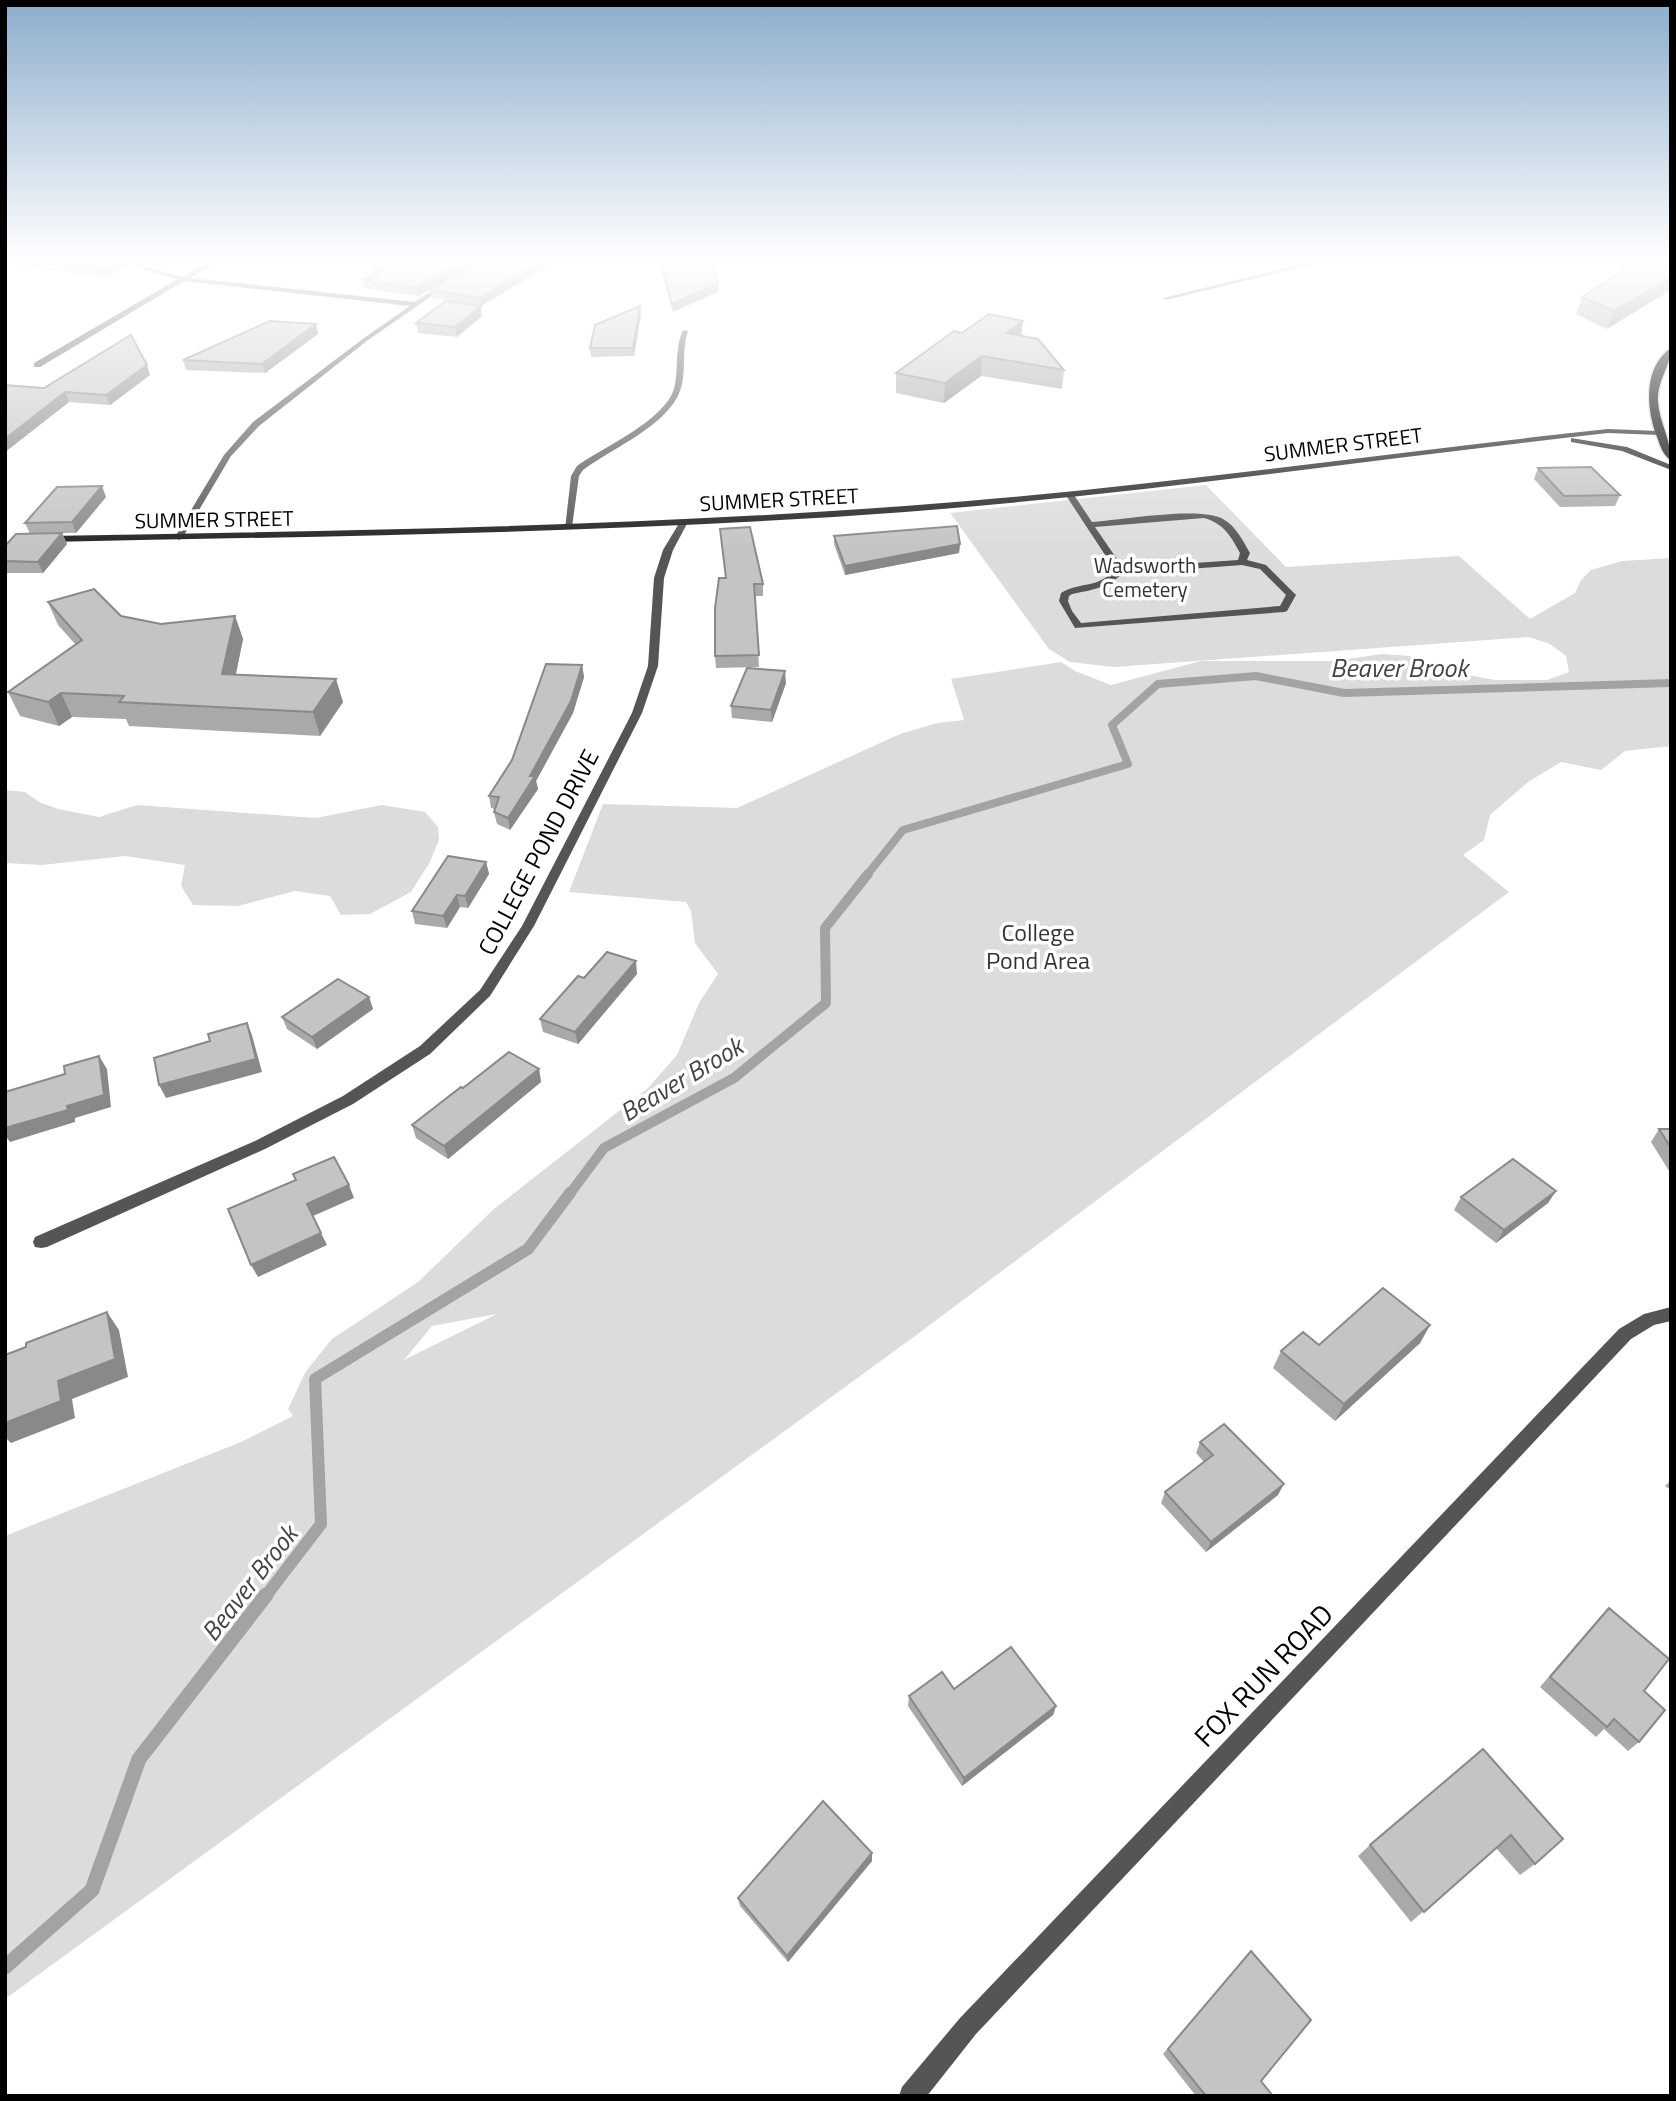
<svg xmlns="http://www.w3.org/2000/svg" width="1676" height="2101" font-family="'Titillium Web',sans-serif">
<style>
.green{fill:#dcdcdc;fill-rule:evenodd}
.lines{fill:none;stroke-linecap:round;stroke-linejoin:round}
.stream-far3{stroke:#a3a3a3;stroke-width:8}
.stream-far2{stroke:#a3a3a3;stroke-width:10}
.stream-far1{stroke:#a3a3a3;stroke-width:12}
.stream{stroke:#a3a3a3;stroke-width:15}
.primary-casing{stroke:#dbdbdb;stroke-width:3}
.lane{fill:#555;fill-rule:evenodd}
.street{fill:#555;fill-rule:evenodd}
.secondary{fill:#222;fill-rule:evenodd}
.primary{fill:#000;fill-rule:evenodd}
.wall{fill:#a9a9a9}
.shaded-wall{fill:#898989}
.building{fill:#c4c4c4;stroke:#898989;stroke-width:2}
.labels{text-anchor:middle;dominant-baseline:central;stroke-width:7;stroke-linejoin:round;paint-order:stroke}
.far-street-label{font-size:21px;fill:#000;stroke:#fff}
.far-park-label{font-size:21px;fill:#333;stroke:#fff}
.street-label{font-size:24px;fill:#000;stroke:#fff}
.park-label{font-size:24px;fill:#333;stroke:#fff}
.water-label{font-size:26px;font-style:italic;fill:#444;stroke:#fff}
.near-street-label{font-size:28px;fill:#000;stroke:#fff}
</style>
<rect width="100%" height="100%" fill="#fff"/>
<!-- green -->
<g class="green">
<path d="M1206 485 1286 567 1459 556 1530 619 1575 593 1581 580 1591 570 1622 561 1671 558V746L1625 751 1601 770 1561 762 1528 782 1490 815 1484 840 1463 855 1509 892 915 1336 5 1999V1536L241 1442 293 1416 288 1409 306 1371 332 1339 418 1282 494 1209 647 1089 677 1055 699 1003 718 974 695 943 691 911 686 902 569 892 603 804 737 808 900 734 937 723 964 720 951 679 1061 662 1075 671 1111 685 1201 661H1335L1382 654 1410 656 1436 669 1495 680H1547L1569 672 1566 656 1550 644 1529 637 1114 667 1070 662 1049 649 950 513ZM496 1314 495 1315 404 1360 432 1326Z"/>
<path d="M5 790 25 792 39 802 58 809 99 817 137 805 316 818 382 805 425 812 438 827 439 840 430 862 411 892 370 914 341 915 330 896 295 891 238 906 193 905 181 886 185 865 125 856 42 865 5 863Z"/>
</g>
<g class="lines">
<!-- stream-far3 -->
<path class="stream-far3" d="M867 875 903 830 1128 764 1112 725 1158 684 1256 676 1344 693 1671 683"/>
<!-- stream-far2 -->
<path class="stream-far2" d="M569 1195 604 1148 734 1078 826 1003 825 928 868 874"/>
<!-- stream-far1 -->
<path class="stream-far1" d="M265 1597 321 1524 315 1379 528 1249 570 1193"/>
<!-- stream -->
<path class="stream" d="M5 1967 92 1890 139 1759 266 1595"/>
<!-- primary casing -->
<g class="primary-casing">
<path id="primary" d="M1671 348C1671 366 1657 380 1658 401 1659 422 1671 439 1671 460 1663 456 1660 445 1657 437 1646 409 1643 367 1671 348Z"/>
</g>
<!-- lane -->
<path class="lane" d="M1066 492H1072L1092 522C1121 520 1200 506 1223 519 1236 526 1243 541 1250 553L1247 560 1266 565 1296 595 1287 611 1284 612 1075 628 1059 601 1061 593C1080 581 1095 590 1115 570L1065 494ZM1204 518C1223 523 1231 536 1240 553L1238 560 1123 568 1095 527ZM1242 565 1260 569 1286 595 1280 606 1081 623 1072 611 1068 601 1069 596 1072 594C1092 590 1107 588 1122 574Z"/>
<!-- street -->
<g class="street">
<path d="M121 258H130L149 268 183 277 214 258H222L190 278 415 302 444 283 449 284 368 340 259 426 231 456 183 537 179 540 175 537 224 455 253 422 364 338 410 306 184 281 40 367H34V363L178 279 145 270Z"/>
<path d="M1326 258H1339L1166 300 1163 298Z"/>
<path d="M683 330 688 331C681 351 687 372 680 391 668 425 611 449 583 470L579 476 572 527 565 529 571 476 577 466C603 447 664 421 674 389 679 369 674 349 683 330Z"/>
<path d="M681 520 688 522 673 550 664 578 658 666 642 713 534 926 490 996 430 1054 353 1104 265 1149 47 1247 41 1248 35 1247 33 1242 35 1237 255 1141 343 1096 420 1046 480 990 522 926 632 713 648 666 654 578 663 550Z"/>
<path d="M1671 1307V1321L1654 1325 1631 1339 976 2034 927 2096H899L902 2087 960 2018 1619 1329 1644 1314Z"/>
</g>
<!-- secondary -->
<g class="secondary">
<path d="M1608 429 1659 431 1663 433 1659 435 1608 433C1374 459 1140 494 905 512 620 533 334 536 48 542L44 539 48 536C334 531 620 527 905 506 1140 489 1374 454 1608 429Z"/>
<path d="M1571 438 1627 447 1671 465V470L1622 451 1571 442Z"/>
</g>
<!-- primary -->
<use href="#primary" class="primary"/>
</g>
<!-- wall -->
<g class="wall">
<path d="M5 258H126L128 265 107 277 5 264Z"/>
<path d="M237 258H284L279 262Z"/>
<path d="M396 258H492L447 279 418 296 364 288 362 280 373 275 372 267Z"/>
<path d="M658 258H710L719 291 673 312Z"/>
<path d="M1152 258H1185L1164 263Z"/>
<path d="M1626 258H1671L1607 329 1576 314 1582 297 1637 262Z"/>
<path d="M546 267 481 306 432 298 430 290Z"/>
<path d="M640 306 641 314 634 356 591 357 590 348Z"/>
<path d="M482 316 457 337 418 333 416 323Z"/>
<path d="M316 324 318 334 265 373 186 370 183 360Z"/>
<path d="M962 333 1021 336 1064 370 1062 389 981 376 944 403 896 393V373Z"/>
<path d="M150 375 110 405 69 402 5 452V385L44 388Z"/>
<path d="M1538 468 1620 495 1615 506 1560 507 1534 479Z"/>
<path d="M106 497 76 533H62L67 544 43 573H5V561L30 534 25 523Z"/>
<path d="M720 529 763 584V596H755L759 667 716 668 715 656 726 578Z"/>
<path d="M834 536 960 544 959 553 845 575 834 544Z"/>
<path d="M48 602 161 624 235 616 243 639 236 674 343 702 320 736 129 726 126 719 72 717 59 726 20 716 8 692 76 645 58 625Z"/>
<path d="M582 665 584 677 573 713 536 781 538 789 510 830 497 824 494 812 495 809 491 808 489 796Z"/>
<path d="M786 683 772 722 732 718 731 706Z"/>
<path d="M486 862 489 874 468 908 460 907 447 928 415 924 412 911Z"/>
<path d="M637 974 578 1044 543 1032 540 1019 584 978Z"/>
<path d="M369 997 373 1009 317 1049 287 1029 282 1017Z"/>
<path d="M539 1069 541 1082 448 1159 416 1138 412 1125 463 1088Z"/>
<path d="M1659 1129H1671V1174L1651 1142Z"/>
<path d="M1556 1191 1548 1203 1496 1243 1454 1210 1461 1197Z"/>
<path d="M1430 1325 1420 1343 1335 1421 1273 1368 1281 1351Z"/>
<path d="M1200 1442 1278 1495 1206 1552 1161 1503 1165 1492 1204 1462 1196 1453Z"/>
<path d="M1671 1480V1490L1665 1486Z"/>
<path d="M1609 1608 1644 1691 1639 1742 1628 1751 1604 1729 1596 1737 1540 1687 1599 1618Z"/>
<path d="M909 1696 1056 1706 1053 1715 962 1786 908 1706Z"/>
<path d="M1483 1749 1535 1864 1520 1875 1496 1848 1411 1922 1358 1856 1370 1845Z"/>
<path d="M872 1861 788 1962 740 1906 738 1898Z"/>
<path d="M1251 1951 1261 2081 1273 2096H1196L1163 2054Z"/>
</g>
<!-- shaded-wall -->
<g class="shaded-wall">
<path d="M122 258H126L128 265 107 277 104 268Z"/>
<path d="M473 258H492L447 279 418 296 416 288 445 271Z"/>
<path d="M548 258H569L546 267 481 306 480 298Z"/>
<path d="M1165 258H1185L1164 263Z"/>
<path d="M1671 277V290L1607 329 1614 311Z"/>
<path d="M718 283 719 291 673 312 672 304Z"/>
<path d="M481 306 482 316 457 337 455 327Z"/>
<path d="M640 306 641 314 634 356 633 348Z"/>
<path d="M1023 321 1021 340 1006 333Z"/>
<path d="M316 324 318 334 265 373 262 364Z"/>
<path d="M982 356 981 376 944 403 945 383Z"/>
<path d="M147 365 150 375 110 405 106 395Z"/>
<path d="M65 392 69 402 5 452V439Z"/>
<path d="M102 486 106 497 76 533 72 522Z"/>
<path d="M62 533 67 544 43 573 38 562Z"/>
<path d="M960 544 959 553 845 575V566Z"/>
<path d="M235 616 243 639 231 697 222 674Z"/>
<path d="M582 665 584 677 573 713 536 781 538 789 510 830 508 818 530 776Z"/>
<path d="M785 671 786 683 772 722 771 710Z"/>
<path d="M336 679 343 702 320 736 313 712Z"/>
<path d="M61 693 72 717 59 726 48 702Z"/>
<path d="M486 862 489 874 468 908 465 896Z"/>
<path d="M457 895 460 907 447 928 443 916Z"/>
<path d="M636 961 637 974 578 1044 575 1032Z"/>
<path d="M369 997 373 1009 317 1049 312 1037Z"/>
<path d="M247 1023 252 1035 262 1072 166 1098 159 1085Z"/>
<path d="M99 1056 107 1069 111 1107 75 1118V1122L10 1142 5 1135V1128L67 1106Z"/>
<path d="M539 1069 541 1082 448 1159 444 1146Z"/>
<path d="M349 1185 354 1198 313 1216 307 1204Z"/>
<path d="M1556 1191 1548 1203 1496 1243 1504 1230Z"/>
<path d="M321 1233 327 1245 258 1277 251 1265Z"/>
<path d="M107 1312 119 1330 128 1377 72 1399 75 1418 11 1443 5 1437V1423L58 1381Z"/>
<path d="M1430 1325 1420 1343 1335 1421 1344 1404Z"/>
<path d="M1284 1484 1278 1495 1206 1552 1211 1542Z"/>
<path d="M1056 1706 1053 1715 962 1786 964 1778Z"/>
<path d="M872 1853V1861L788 1962 787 1956Z"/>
</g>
<!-- building -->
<g class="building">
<path d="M26 258H122L104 268Z"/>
<path d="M396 258H473L445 271 416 288 362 280 385 270 372 267Z"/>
<path d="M495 258H548L480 298 430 290 452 277Z"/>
<path d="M660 258H710L718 283 672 304Z"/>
<path d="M1643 258H1671V277L1614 311 1582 297Z"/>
<path d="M446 301 481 306 455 327 416 323Z"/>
<path d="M640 306 633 348H590L595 325Z"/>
<path d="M989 314 1023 321 1006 333 1038 339 1064 370 982 356 945 383 896 373 954 331 962 333Z"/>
<path d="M270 321 316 324 262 364 183 360Z"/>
<path d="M131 335 147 365 106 395 65 392 5 439V385L44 388Z"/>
<path d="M1591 467 1620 495 1564 496 1538 468Z"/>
<path d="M102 486 72 522 25 523 57 487Z"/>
<path d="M957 526 960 544 845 566 834 536Z"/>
<path d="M750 527 763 584H754L759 655 715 656V608L719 578H726L720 529Z"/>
<path d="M62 533 38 562 5 561V546L16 534Z"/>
<path d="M94 589 121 616 161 624 235 616 222 674 336 679 313 712 119 702 124 696 61 693 48 702 8 692 82 640 48 602Z"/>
<path d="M546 664 582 665 571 701 530 776H535L508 818 494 812 499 797 489 796 512 760Z"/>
<path d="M747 668 785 671 771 710 731 706Z"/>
<path d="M448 856 486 862 465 896 457 895 443 916 412 911Z"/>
<path d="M607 952 636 961 575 1032 540 1019 578 976 584 978Z"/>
<path d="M338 979 369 997 312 1037 282 1017Z"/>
<path d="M247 1023 256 1059 159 1085 154 1058 210 1041 208 1034Z"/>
<path d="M509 1052 539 1069 444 1146 412 1125 461 1087 463 1088Z"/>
<path d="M99 1056 104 1095 67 1106 68 1110 5 1128V1092L65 1074 64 1066Z"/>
<path d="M1659 1129H1671V1148Z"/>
<path d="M334 1157 349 1185 307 1204 321 1233 251 1265 228 1209 296 1180 293 1174Z"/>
<path d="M1513 1159 1556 1191 1504 1230 1461 1197Z"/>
<path d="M1383 1288 1430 1325 1344 1404 1281 1351 1303 1332 1319 1345Z"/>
<path d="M107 1312 115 1359 58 1381 61 1401 5 1423V1355L26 1347V1343Z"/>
<path d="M1224 1424 1284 1484 1211 1542 1165 1492 1213 1455 1200 1442Z"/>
<path d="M1609 1608 1669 1659 1644 1691 1665 1710 1639 1742 1614 1719 1607 1727 1550 1677Z"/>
<path d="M1011 1647 1056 1706 964 1778 909 1696 942 1672 954 1689Z"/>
<path d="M1483 1749 1563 1839 1535 1864 1511 1835 1424 1912 1370 1845Z"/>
<path d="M823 1801 872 1853 787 1956 738 1898Z"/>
<path d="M1251 1951 1311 2020 1261 2081 1273 2096H1206L1168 2049Z"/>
</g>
<!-- sky -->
<linearGradient id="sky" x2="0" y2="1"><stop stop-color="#8cadcc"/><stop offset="0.47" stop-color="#fff"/><stop offset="1" stop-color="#fff" stop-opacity="0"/></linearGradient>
<rect width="1676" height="553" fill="url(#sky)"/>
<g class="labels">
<!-- far-street labels -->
<g class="far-street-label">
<text transform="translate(1343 444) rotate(-7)">SUMMER STREET</text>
<text transform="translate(779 499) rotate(-3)">SUMMER STREET</text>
<text transform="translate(214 519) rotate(-1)">SUMMER STREET</text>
</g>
<!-- far-park labels -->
<g class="far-park-label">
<text x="1145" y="565">Wadsworth<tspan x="1145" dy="24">Cemetery</tspan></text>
</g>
<!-- street labels -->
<g class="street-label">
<text transform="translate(538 852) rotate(-62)">COLLEGE POND DRIVE</text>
</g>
<!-- park labels -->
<g class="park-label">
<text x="1038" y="932">College<tspan x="1038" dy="28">Pond Area</tspan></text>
</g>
<!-- water labels -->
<g class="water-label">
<text x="1399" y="667">Beaver Brook</text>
<text transform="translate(681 1079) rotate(-31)">Beaver Brook</text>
<text transform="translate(249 1583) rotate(-52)">Beaver Brook</text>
</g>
<!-- near-street labels -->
<g class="near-street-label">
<text transform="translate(1263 1675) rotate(-46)">FOX RUN ROAD</text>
</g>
</g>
<!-- border -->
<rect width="1676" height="2101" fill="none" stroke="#000000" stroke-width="14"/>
</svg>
